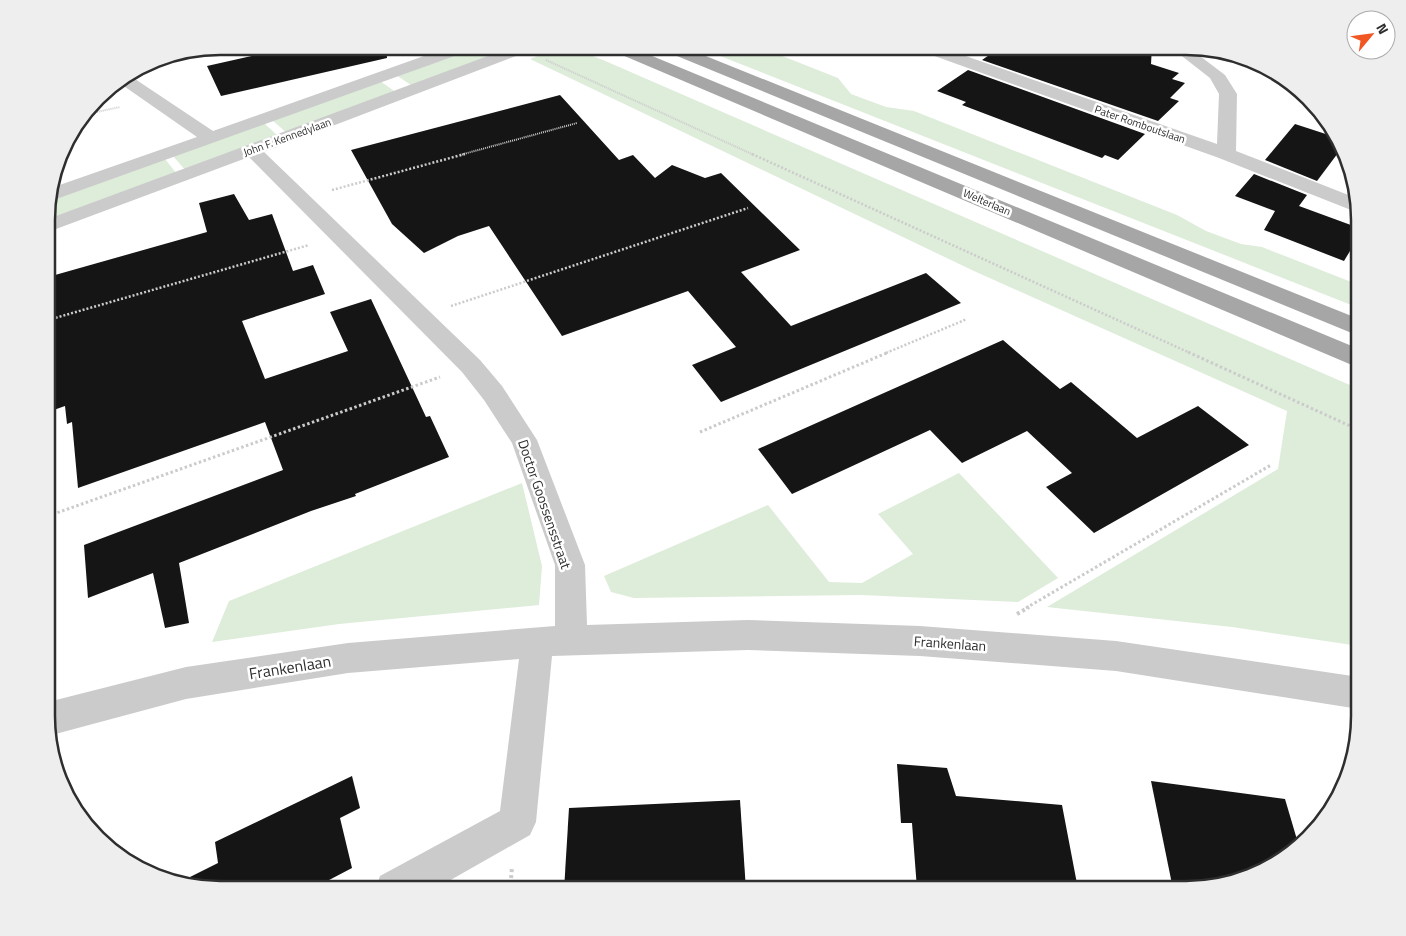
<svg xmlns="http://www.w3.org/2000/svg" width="1406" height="936" font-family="'Titillium Web',sans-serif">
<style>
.green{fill:#deecda}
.building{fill:#151515}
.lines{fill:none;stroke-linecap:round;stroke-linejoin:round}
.path-far3{stroke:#cbcbcb;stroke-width:2;stroke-dasharray:1 1;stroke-linecap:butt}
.path-far2{stroke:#cbcbcb;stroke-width:2.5;stroke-dasharray:2 2;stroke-linecap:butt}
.path-far1{stroke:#cbcbcb;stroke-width:3;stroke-dasharray:2.5 2.5;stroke-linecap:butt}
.path{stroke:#cbcbcb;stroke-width:4;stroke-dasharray:3 3;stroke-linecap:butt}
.minor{fill:#cbcbcb;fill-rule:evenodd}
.major{fill:#a6a6a6;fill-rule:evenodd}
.labels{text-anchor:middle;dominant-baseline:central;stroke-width:5;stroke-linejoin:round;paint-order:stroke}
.far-street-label{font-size:11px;fill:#2e2e2e;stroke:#fff}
.street-label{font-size:14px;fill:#2e2e2e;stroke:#fff}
.near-street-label{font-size:16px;fill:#2e2e2e;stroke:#fff}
.rim{fill:none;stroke:#2e2e2e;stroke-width:2.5}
</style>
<rect width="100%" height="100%" fill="#fff"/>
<!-- green -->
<g class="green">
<path d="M562 46H567L603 60 1359 389V646L1232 627 1047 607 1278 469 1287 411 974 271 530 59Z"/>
<path d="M695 46H757L838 78 851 94 886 107 914 111 1177 215 1206 231 1241 244 1262 247 1359 285V308Z"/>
<path d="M474 47 489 50 493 53 491 57 414 87 396 75Z"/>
<path d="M380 81 397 93 288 134 272 120Z"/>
<path d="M264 123 279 137 186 171 173 156Z"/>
<path d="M165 159 177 174 48 222V201Z"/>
<path d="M959 473 1058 578 1018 602 861 595 634 598 611 592 604 576 768 505 829 582 862 583 913 554 878 514Z"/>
<path d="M522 483 542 566 539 605 339 624 212 642 229 601Z"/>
</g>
<!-- building -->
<g class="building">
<path d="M297 46H386L387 58 221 96 207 66Z"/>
<path d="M1002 46H1152L1151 64 1179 73 1172 79 1185 83 1170 98 1179 101 1158 121 982 60Z"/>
<path d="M968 70 1145 134 1118 160 1105 155 1102 158 962 105 966 102 937 91Z"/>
<path d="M560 95 619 160 633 155 655 178 672 165 705 178 721 173 800 250 741 272 791 326 926 273 961 303 721 402 692 365 736 347 688 291 562 336 489 226 458 236 424 253 392 224 351 150Z"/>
<path d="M1295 124 1338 138 1341 149 1317 181 1265 160Z"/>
<path d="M1254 174 1307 195 1299 206 1359 228V236L1344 261 1264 230 1275 211 1235 196Z"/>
<path d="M234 194 249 220 272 214 293 271 313 265 325 294 242 321 265 379 348 351 330 312 371 299 426 417 430 416 449 457 355 494 356 496 311 511 179 563 189 623 165 628 153 573 88 598 84 545 283 470 265 422 78 488 72 422 67 424 65 406 48 412V277L207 232 199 203Z"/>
<path d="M1003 340 1060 389 1071 382 1137 438 1198 406 1249 445 1094 533 1046 487 1072 473 1027 431 962 463 930 430 792 494 758 449Z"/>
<path d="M897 764 947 768 956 796 1062 805 1078 889H917L912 823H901Z"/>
<path d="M352 776 360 808 340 818 352 868 310 890H220L178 883 218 863 215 842Z"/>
<path d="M1151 781 1285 799 1298 843 1273 867 1197 889H1173Z"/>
<path d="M740 800 746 890H564L569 808Z"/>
</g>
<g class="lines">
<!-- path-far3 -->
<g class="path-far3">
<path d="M546 60 754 155"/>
<path d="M150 65 237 46"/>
<path d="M87 114 120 107"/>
<path d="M460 155 577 123"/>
</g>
<!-- path-far2 -->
<g class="path-far2">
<path d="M752 154 1190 353"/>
<path d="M332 190 465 154"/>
<path d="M451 306 748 208"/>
<path d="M48 320 309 245"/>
<path d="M886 353 967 319"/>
</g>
<!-- path-far1 -->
<g class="path-far1">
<path d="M1188 352 1359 430"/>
<path d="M700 432 889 352"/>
<path d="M48 516 440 377"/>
<path d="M1026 608 1271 465"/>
</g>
<!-- path -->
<g class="path">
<path d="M1017 614 1029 607"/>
<path d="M510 890 512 867"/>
</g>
<!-- minor -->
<g class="minor">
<path d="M452 46H476L474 49 48 202 51 188 197 137 118 82 129 75 213 131Z"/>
<path d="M913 46H937L1217 144 1219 94 1210 78 1169 46 1188 47 1225 75 1237 94 1236 151 1356 198 1359 212 1351 210 1219 158 915 49Z"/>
<path d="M512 47H524L526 50 524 53 264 152 480 360 502 386 537 440 585 565 587 625 748 620 920 626 1116 641 1359 677V709L1116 671 920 656 748 650 552 656 536 822 530 835 433 890H375L380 876 500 811 519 659 348 673 186 699 48 736V702L186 667 348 643 555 626V565L512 443 484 400 462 372 249 157 48 232V219Z"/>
</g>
<!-- major -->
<g class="major">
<path d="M497 46H533C524 57 506 56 497 46Z"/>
<path d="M606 46H628L1359 349V368L608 49Z"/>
<path d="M658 46H681L1359 319V336L660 49Z"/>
</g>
</g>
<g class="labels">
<!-- far-street labels -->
<g class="far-street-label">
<text transform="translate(1140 124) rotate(19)">Pater Romboutslaan</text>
<text transform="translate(287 137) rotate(-20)">John F. Kennedylaan</text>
<text transform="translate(987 202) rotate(23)">Welterlaan</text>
</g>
<!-- street labels -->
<g class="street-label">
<text transform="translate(545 504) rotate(71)">Doctor Goossensstraat</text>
<text transform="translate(950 643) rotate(4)">Frankenlaan</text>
</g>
<!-- near-street labels -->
<g class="near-street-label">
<text transform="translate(290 667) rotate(-9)">Frankenlaan</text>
</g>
</g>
<!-- crop -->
<path d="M0 0H1406V936H0ZM220 55H1186A165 165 0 0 1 1351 220V716A165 165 0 0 1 1186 881H220A165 165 0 0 1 55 716V220A165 165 0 0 1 220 55Z" fill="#eee" fill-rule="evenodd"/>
<path class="rim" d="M220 55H1186A165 165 0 0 1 1351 220V716A165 165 0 0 1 1186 881H220A165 165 0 0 1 55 716V220A165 165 0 0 1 220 55Z"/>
<!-- north arrow -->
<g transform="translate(1371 35) rotate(61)"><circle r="24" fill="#ffffff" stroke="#ababab"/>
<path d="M0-4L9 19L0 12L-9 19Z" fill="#f15723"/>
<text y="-8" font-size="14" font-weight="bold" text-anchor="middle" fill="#2e2e2e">N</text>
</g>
</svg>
